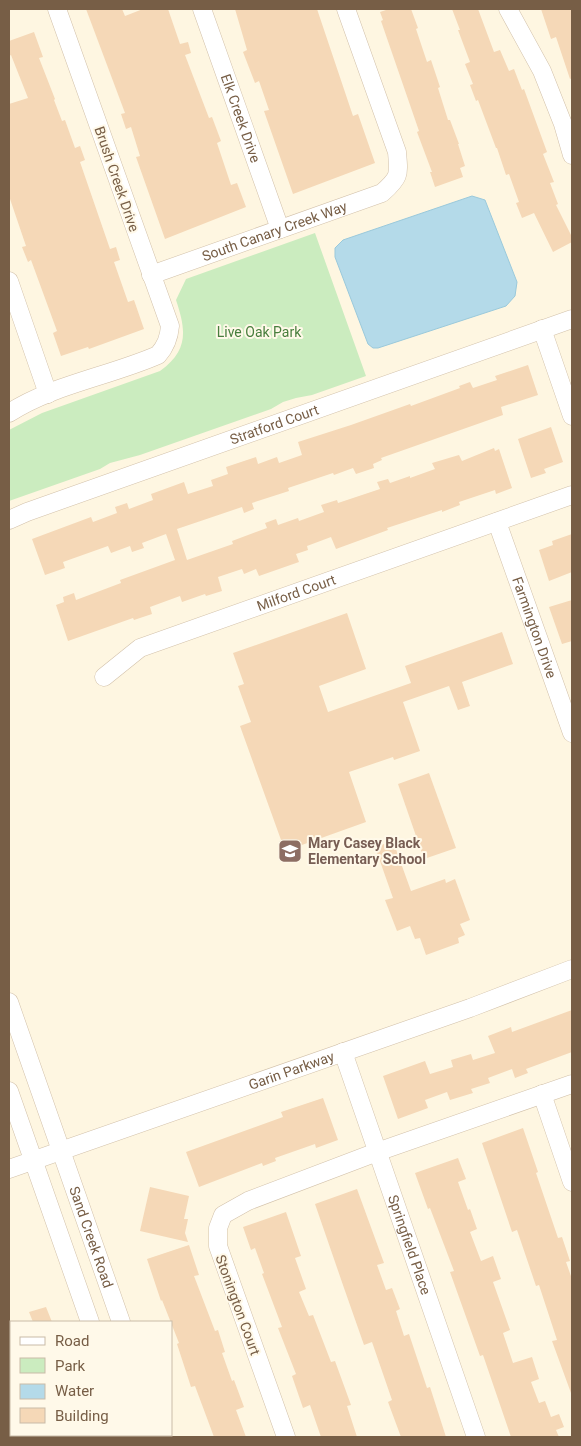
<svg xmlns="http://www.w3.org/2000/svg" width="581" height="1446" font-family="Roboto,sans-serif">
<style>
.green{fill:#cbecbf}
.water{fill:#b4dae9;stroke:#9ac9db}
.building{fill:#f5d8b7}
.lines{fill:none;stroke-linecap:round;stroke-linejoin:round}
.minor-casing{stroke:#d2c1aa;stroke-width:19}
.minor{stroke:#fff;stroke-width:18}
.labels{text-anchor:middle;dominant-baseline:central;stroke-width:4;stroke-linejoin:round;paint-order:stroke}
.street-label{font-size:14px;fill:#775e46;stroke:#fff9e9}
.park-label{font-size:14px;fill:#487e3d;stroke:#fff9e9}
.education-label{font-size:14px;font-weight:bold;fill:#785e54;stroke:#fff9e9;text-anchor:start}
</style>
<rect width="100%" height="100%" fill="#fef6e1"/>
<!-- green -->
<path class="green" d="M315 233 366 376 312 395 296 398 283 402 271 409 140 455 110 463 100 469 9 501V430L42 413 160 371C189 350 186 330 176 300L186 279Z"/>
<!-- water -->
<path class="water" d="M472 196 485 200 517 282 515 296 506 306 378 348H373L368 344 335 257V248L343 240Z"/>
<!-- building -->
<g class="building">
<path d="M86 9H122L125 16 143 9H168L180 44 188 42 191 53 185 55 209 118 212 117 221 141 217 143 231 185 237 183 246 207 165 239 136 157 140 156 131 127 126 129 121 114 125 113Z"/>
<path d="M235 9H317L353 116 358 114 375 163 293 194 264 111 269 110 259 81 255 83 243 52 247 50Z"/>
<path d="M389 9H411L418 28 416 29 427 62 431 60 440 87 438 88 448 120H450L459 144H458L465 166 460 168 463 177 435 187 430 172H432L417 132 419 131 381 21 383 20 380 12Z"/>
<path d="M452 9H478L494 52 500 50 509 71 514 69 522 90 524 89 547 152 543 154 554 182 550 183 558 204 556 205 572 237V242L553 252 534 213 522 218 516 203 519 202 509 174 506 175 497 148H496L478 100 476 101 470 85 473 84 465 64 470 62 458 30H460Z"/>
<path d="M541 9H572V78L570 79 556 37 551 39Z"/>
<path d="M34 32 43 57 39 58 55 99 54 100 62 121 65 120 75 148 80 146 85 160 80 162 110 249 116 247 120 260 114 262 128 302 134 300 144 329 89 349 88 347 61 356 53 333 57 331 31 260 28 262 22 247 26 246 9 196V104L28 98 11 55 9 56V41Z"/>
<path d="M528 365 538 395 501 407 503 415 381 458 382 460 373 464 374 468 356 474 353 468 334 475 333 473 288 488 289 491 252 503 254 509 244 513 242 507 177 529 187 560 233 544 232 541 267 528 265 523 276 519 278 525 298 518 299 521 324 512 321 505 337 500 338 503 380 489 377 482 388 479 390 483 410 476V478L435 469 432 463 459 455 462 461 494 448 495 451 499 449 512 488 496 494 495 490 459 502 460 505 442 512V510L387 528 388 530 336 549 331 537 307 546 308 550 296 554 299 562 259 576 256 569 244 574 242 569 218 577 222 591 206 596 205 594 182 602 180 596 150 607 152 614 134 620 133 618 68 641 56 605 64 602 63 597 74 593 76 600 121 583 120 580 175 560 166 534 142 543 144 548 132 552 130 546 111 553 108 546 63 562 65 568 45 575 32 539 91 517 93 522 117 513 115 507 127 503 129 509 153 500 151 494 184 482 188 494 213 486 211 480 228 474 226 467 256 457 258 464 277 457 279 463 302 455 298 442 351 425 410 404 411 406 460 388 459 386 470 382 473 388 497 380 495 376Z"/>
<path d="M551 427 563 462 544 469 546 473 531 478 518 439Z"/>
<path d="M572 534V572L549 581 539 550 553 545 552 541Z"/>
<path d="M572 600V641L562 644 549 607Z"/>
<path d="M347 613 366 669 319 686 328 712 411 683 405 666 502 632 513 664 462 682 470 706 458 710 449 686 403 702 420 751 394 760 393 757 349 772 366 822 285 851 240 726 251 722 238 686 244 684 233 653Z"/>
<path d="M429 773 456 848 424 859 398 784Z"/>
<path d="M393 841 411 891 445 879 446 883 455 879 470 920 460 924 465 935 458 938 459 943 426 955 420 938 415 939 410 926 397 931 385 900 393 898 375 847Z"/>
<path d="M572 1010V1052L526 1069 528 1073 515 1078 512 1069 488 1078 490 1083 471 1089 473 1093 450 1100 447 1092 425 1100 428 1108 398 1119 383 1076 425 1061 430 1074 453 1067 451 1060 471 1054 473 1060 495 1053 488 1036 511 1027 512 1032Z"/>
<path d="M323 1098 338 1140 316 1148 315 1144 275 1158 276 1161 263 1166 262 1163 199 1187 186 1152 283 1117 281 1112Z"/>
<path d="M523 1128 538 1172 536 1173 558 1238 562 1237 570 1261 566 1262 572 1279V1392L571 1393 552 1341 557 1340 539 1285 536 1286 517 1230 512 1232 482 1143Z"/>
<path d="M458 1158 466 1179 458 1182 468 1210 470 1209 477 1229 470 1232 481 1261 493 1256 501 1279 493 1282 510 1330 503 1333 513 1363 532 1357 539 1379 531 1382 539 1403 545 1401 551 1417 559 1414 564 1427 556 1430 559 1437H511L483 1355 480 1356 450 1272 454 1271 430 1208 428 1209 415 1173Z"/>
<path d="M150 1187 189 1196 184 1219H188L185 1233 188 1242 140 1231Z"/>
<path d="M357 1189 384 1263 377 1265 386 1290 392 1288 400 1309 396 1311 404 1336 409 1334 427 1388 430 1387 446 1437H401L388 1402 392 1400 372 1342 364 1345 344 1288 315 1204Z"/>
<path d="M286 1212 301 1256 295 1258 306 1289 299 1292 309 1316 313 1315 331 1362 335 1361 351 1405 347 1406 357 1437H321L310 1405 303 1408 292 1376 296 1374 278 1328 282 1327 262 1274 264 1273 255 1248 251 1250 243 1227Z"/>
<path d="M189 1245 199 1275 194 1276 215 1331 218 1330 225 1352 222 1353 232 1381 234 1380 244 1407 236 1410 246 1437H214L195 1386 191 1387 177 1344 179 1343 162 1300 161 1301 147 1259Z"/>
<path d="M46 1307 52 1322H33L29 1312Z"/>
</g>
<g class="lines">
<!-- minor casing -->
<g class="minor-casing">
<g id="minor">
<path id="s1" d="M202 9 280 229"/>
<path d="M508 9 542 71 563 124 572 155"/>
<path id="s2" d="M151 275 382 193C400 177 399 175 397 152L346 9"/>
<path d="M9 281 48 394"/>
<path d="M542 329 572 416"/>
<path d="M9 413C52 385 110 376 158 355 166 346 169 338 170 326L57 9"/>
<path id="s3" d="M9 520 27 512 572 319"/>
<path id="s4" d="M497 522 572 733"/>
<path id="s5" d="M104 677 140 648 572 495"/>
<path id="s6" d="M9 1002 121 1322"/>
<path id="s7" d="M343 1052 476 1437"/>
<path d="M9 1091 90 1322"/>
<path d="M542 1094 572 1182"/>
<path id="s8" d="M9 1169 470 1008 572 969"/>
<path d="M129 1435 130 1437"/>
<path d="M160 1435 161 1437"/>
<path d="M286 1437 218 1246V1228L223 1215 248 1201 377 1152 572 1084"/>
</g>
</g>
<!-- minor -->
<use href="#minor" class="minor"/>
</g>
<!-- icons -->
<defs>
<g id="school-square" transform="scale(1.25)"><rect x="-9" y="-9" width="18" height="18" rx="4" fill="#8d6e63" stroke="#fff9e9"/><path d="M0-5L7-2L0 1L-7-2ZM-4 1L0 2.5L4 1V4Q0 6-4 4Z" fill="#fff"/></g>
</defs>
<g fill-rule="evenodd">
<use href="#school-square" x="290" y="851"/>
</g>
<g class="labels">
<!-- street labels -->
<g class="street-label">
<text stroke="none"><textPath href="#s1" startOffset="116">Elk Creek Drive</textPath></text>
<text transform="translate(117 179) rotate(71)">Brush Creek Drive</text>
<text stroke="none"><textPath href="#s2" startOffset="131">South Canary Creek Way</textPath></text>
<text stroke="none"><textPath href="#s3" startOffset="282">Stratford Court</textPath></text>
<text stroke="none"><textPath href="#s5" startOffset="212">Milford Court</textPath></text>
<text stroke="none"><textPath href="#s4" startOffset="112">Farmington Drive</textPath></text>
<text stroke="none"><textPath href="#s8" startOffset="299">Garin Parkway</textPath></text>
<text stroke="none"><textPath href="#s6" startOffset="249">Sand Creek Road</textPath></text>
<text stroke="none"><textPath href="#s7" startOffset="204">Springfield Place</textPath></text>
<text transform="translate(238 1305) rotate(70)">Stonington Court</text>
</g>
<!-- park labels -->
<g class="park-label">
<text x="259" y="332">Live Oak Park</text>
</g>
<!-- education labels -->
<g class="education-label">
<text x="308" y="843">Mary Casey Black<tspan x="308" dy="16">Elementary School</tspan></text>
</g>
</g>
<!-- border -->
<rect width="581" height="1446" fill="none" stroke="#775e46" stroke-width="20"/>
<!-- legend -->
<rect x="10" y="1321" width="162" height="115" fill="#fff9e9" stroke="#c9bba8"/>
<rect x="20" y="1337" width="25" height="8" fill="#ffffff" stroke="#c9bba8"/>
<text x="55" y="1346" font-size="15" fill="#775e46">Road</text>
<rect x="20" y="1358" width="25" height="15" fill="#cbecbf" stroke="#c9bba8"/>
<text x="55" y="1371" font-size="15" fill="#775e46">Park</text>
<rect x="20" y="1384" width="25" height="15" fill="#b4dae9" stroke="#c9bba8"/>
<text x="55" y="1396" font-size="15" fill="#775e46">Water</text>
<rect x="20" y="1408" width="25" height="15" fill="#f5d8b7" stroke="#c9bba8"/>
<text x="55" y="1421" font-size="15" fill="#775e46">Building</text>
</svg>
